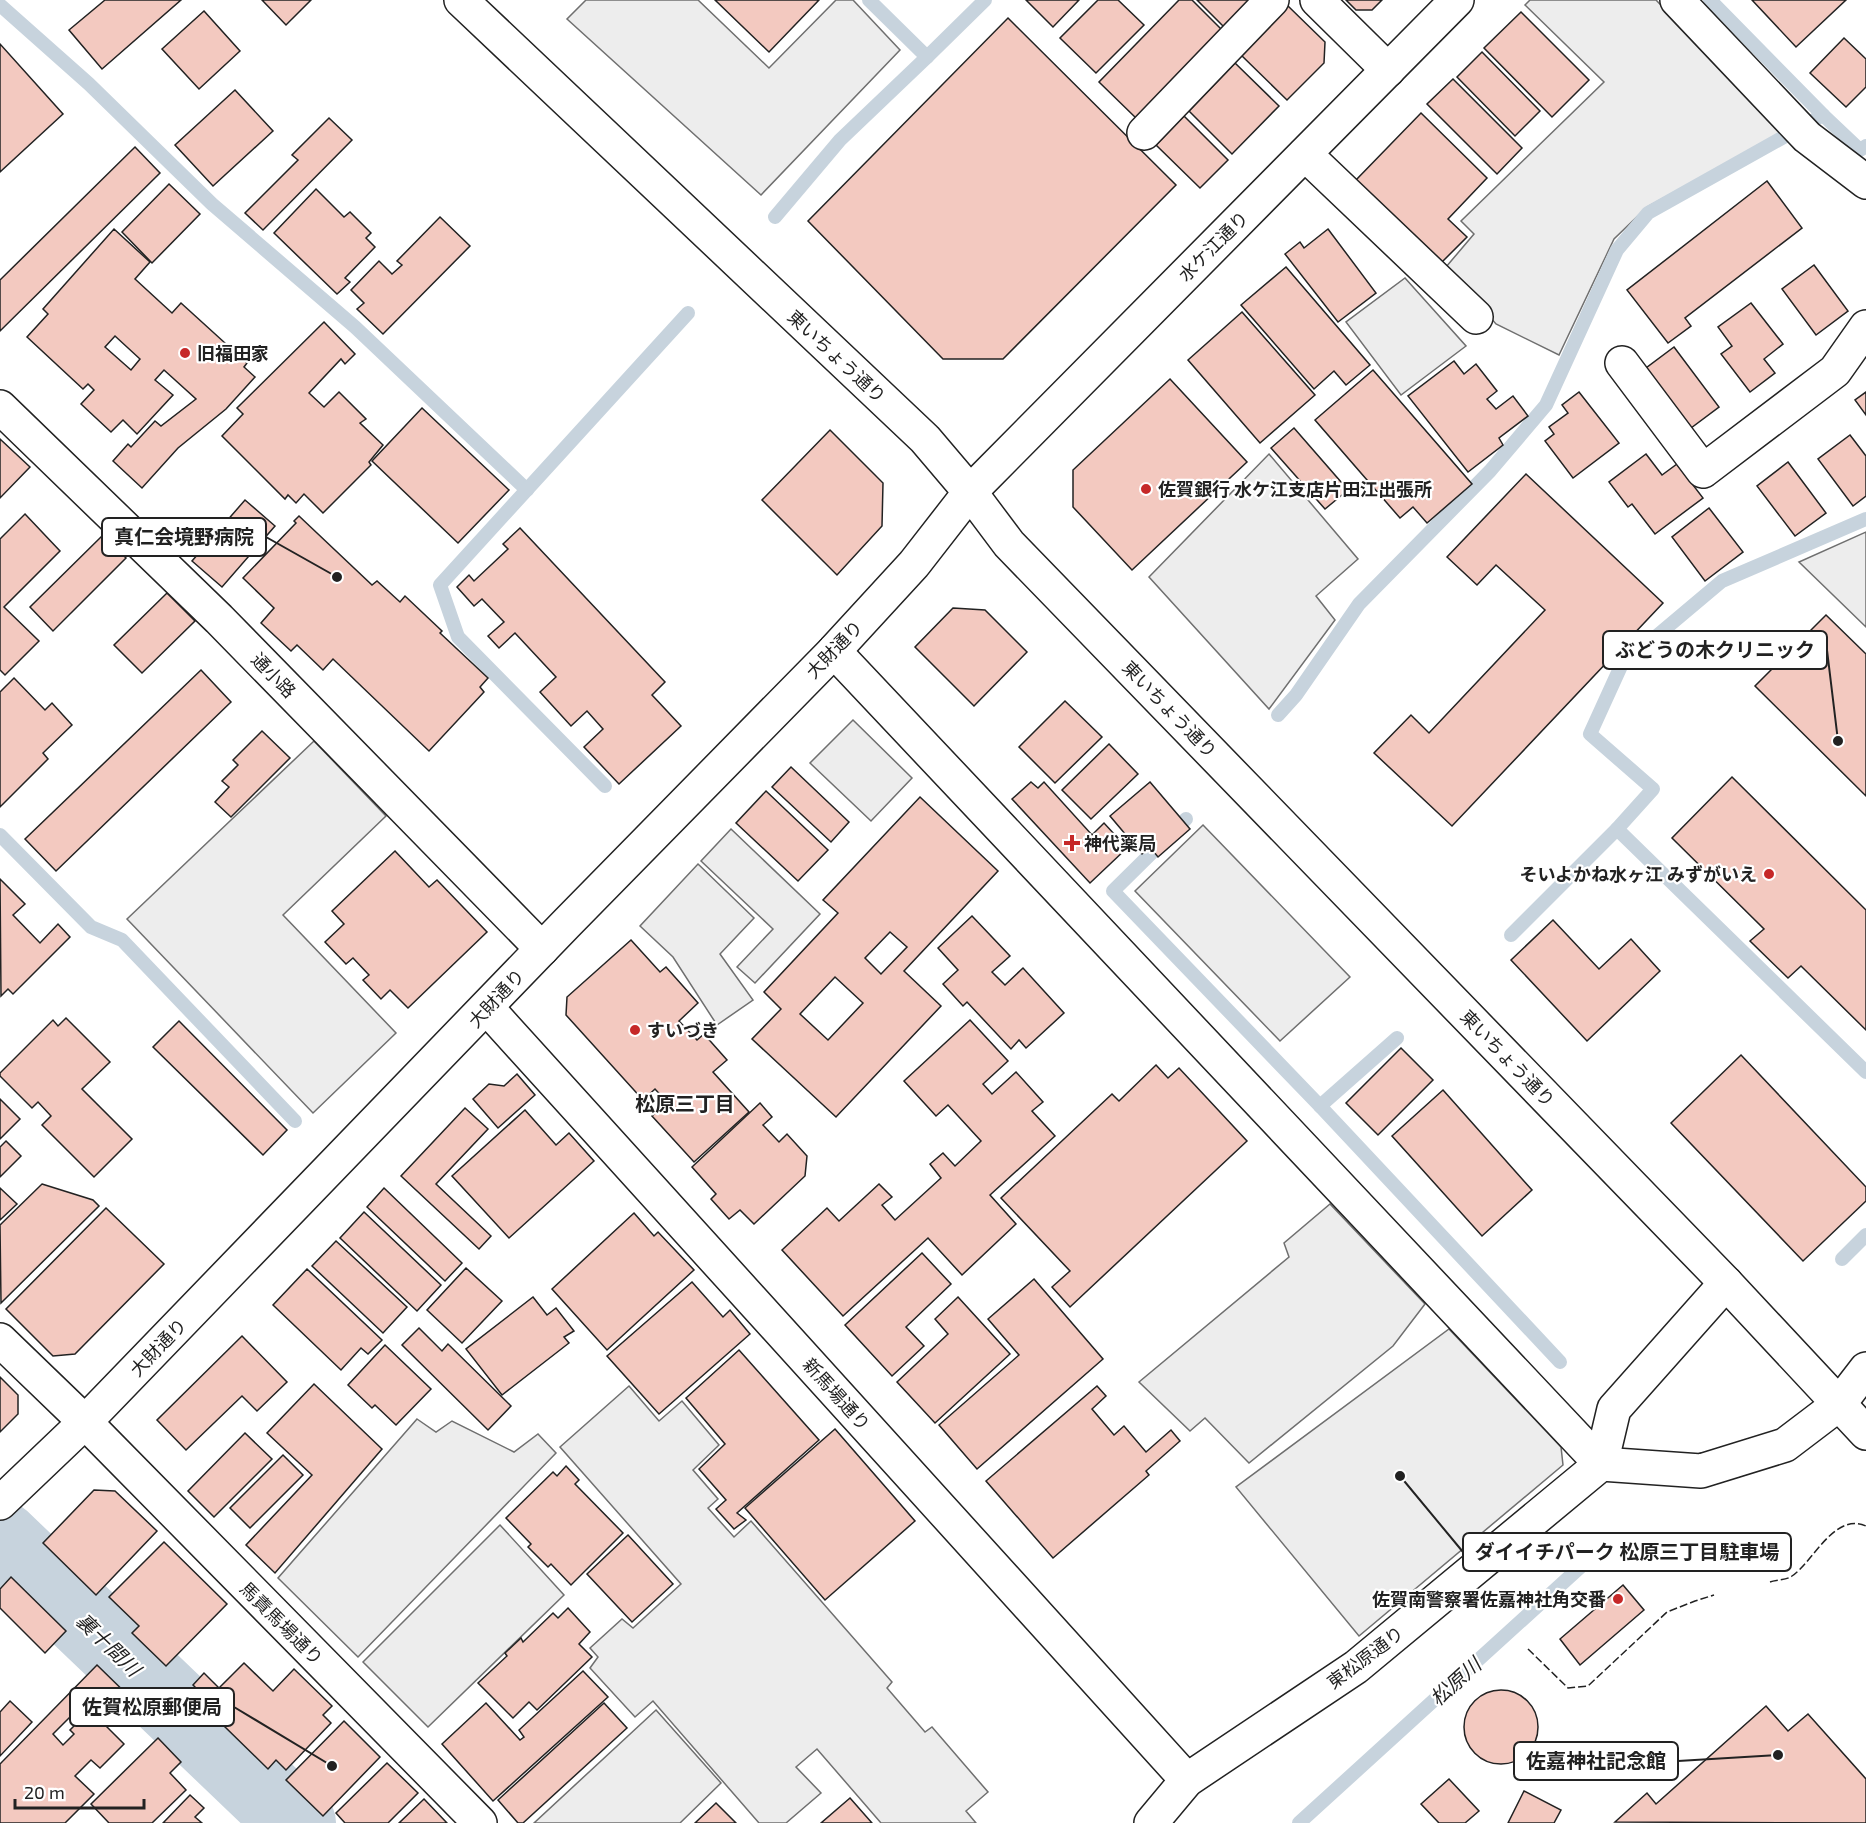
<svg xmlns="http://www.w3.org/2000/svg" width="1866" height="1823" font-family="'Exo 2','Noto Sans JP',sans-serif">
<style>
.parking{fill:#ededed;stroke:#6f6f6f;stroke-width:1.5}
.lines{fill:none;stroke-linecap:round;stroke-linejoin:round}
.stream{stroke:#c7d3dd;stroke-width:14}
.canal{stroke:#c7d3dd;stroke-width:45}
.river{stroke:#c7d3dd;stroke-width:78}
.building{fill:#f3c9c0;stroke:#222;stroke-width:1.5;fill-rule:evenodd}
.minor-casing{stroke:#222;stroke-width:36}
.major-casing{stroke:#222;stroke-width:36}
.highway-casing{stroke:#222;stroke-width:36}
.minor{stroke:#fff;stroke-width:33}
.major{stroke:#fff;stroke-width:33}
.highway{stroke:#fff;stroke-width:33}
.fence{stroke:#222;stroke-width:1.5;stroke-dasharray:8 3;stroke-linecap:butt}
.poi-dot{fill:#c62828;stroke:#fff;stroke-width:2}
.labels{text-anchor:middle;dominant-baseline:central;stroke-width:4.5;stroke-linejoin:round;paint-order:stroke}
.street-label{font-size:18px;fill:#222;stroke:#fff}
.poi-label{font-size:18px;font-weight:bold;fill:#222;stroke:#fff;text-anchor:start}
.neighbourhood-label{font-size:20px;font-weight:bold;fill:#222;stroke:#fff}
.water-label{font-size:20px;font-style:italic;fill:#222;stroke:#fff}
.leader{fill:none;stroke:#222;stroke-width:2}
.callout-dot{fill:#222;stroke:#fff;stroke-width:2}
.callout{fill:#fff;stroke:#222;stroke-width:2}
.callout-label{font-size:20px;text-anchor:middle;font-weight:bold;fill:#222}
</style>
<rect width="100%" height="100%" fill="#fff"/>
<!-- parking -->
<g class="parking">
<path d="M586 0H698L769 68 836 0H853L900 50 761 195 567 19Z"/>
<path d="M1530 0H1656L1783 133 1647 207 1614 239 1559 355 1496 324 1446 267 1474 234 1461 221 1604 82 1525 5Z"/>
<path d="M1405 278 1466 346 1401 395 1346 322Z"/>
<path d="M1269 454 1358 559 1316 596 1335 620 1269 709 1149 577Z"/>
<path d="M1866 532V627L1799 562Z"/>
<path d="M853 720 912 778 871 821 810 763Z"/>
<path d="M314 741 386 816 283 915 396 1033 313 1113 127 919Z"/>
<path d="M1203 825 1350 977 1280 1041 1135 891Z"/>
<path d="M731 829 820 914 755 983 737 967 773 929 701 861Z"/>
<path d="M698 864 754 918 720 954 753 1000 717 1025 673 957 640 926Z"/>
<path d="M1330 1204 1425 1304 1393 1346 1249 1463 1205 1418 1190 1431 1139 1382 1289 1257 1284 1243Z"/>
<path d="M1449 1329 1561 1447 1563 1465 1359 1636 1236 1487Z"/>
<path d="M629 1386 659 1421 682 1401 719 1445 693 1470 718 1499 708 1508 734 1537 751 1521 892 1682 887 1688 925 1732 932 1727 988 1792 966 1811 976 1823H881L817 1749 796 1767 821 1793 786 1823H759L653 1701 635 1717 590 1668 598 1657 590 1648 622 1619 633 1628 681 1584 560 1447Z"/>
<path d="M417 1419 436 1432 452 1421 514 1452 538 1434 556 1453 358 1657 278 1578Z"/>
<path d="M500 1525 564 1595 428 1727 363 1662Z"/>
<path d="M656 1710 721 1783 680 1823H534Z"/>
</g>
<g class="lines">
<!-- stream -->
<g class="stream">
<path d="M869 0 927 57"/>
<path d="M0 5 89 84 212 204 355 327 527 490"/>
<path d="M1823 115 1860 150 1866 146"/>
<path d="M775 217 840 140 927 57 985 0"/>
<path d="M1278 715 1296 695 1359 604 1490 471 1546 405 1617 250 1648 213 1823 115 1710 0"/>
<path d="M605 786 458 637 440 585 688 313"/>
<path d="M1186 819 1113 891 1320 1106 1560 1362"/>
<path d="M1617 829 1866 1072"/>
<path d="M0 835 91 927 122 940 295 1121"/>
<path d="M1511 935 1617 829 1653 789 1590 734 1621 666 1722 581 1866 519"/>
<path d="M1320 1106 1397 1038"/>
<path d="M1842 1259 1866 1235"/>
<path d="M1299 1823 1611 1539"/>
</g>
<!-- canal -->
<path class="canal" d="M266 1823 281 1808"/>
<!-- river -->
<path class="river" d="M0 1539 297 1823"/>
</g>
<!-- building -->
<g class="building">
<path d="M105 0H181L102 69 69 30Z"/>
<path d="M262 0H311L286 25Z"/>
<path d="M715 0H819L769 52Z"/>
<path d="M1026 0H1079L1053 27Z"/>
<path d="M1098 0H1118L1144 25 1096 73 1060 38Z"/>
<path d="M1179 0H1192L1223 31 1137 119 1099 82Z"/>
<path d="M1197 0H1250L1224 27Z"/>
<path d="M1346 0H1382L1372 10H1356Z"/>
<path d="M1752 0H1846L1796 47Z"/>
<path d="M1288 6 1325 42 1324 63 1287 100 1240 54Z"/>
<path d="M204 11 240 51 199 89 162 49Z"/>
<path d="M1521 12 1589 80 1552 117 1484 48Z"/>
<path d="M1008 18 1176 185 1003 359H943L808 221Z"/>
<path d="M1844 38 1866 59V87L1846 107 1810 73Z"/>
<path d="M0 44 63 114 0 172Z"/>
<path d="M1482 52 1540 111 1515 136 1457 77Z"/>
<path d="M1235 63 1279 106 1232 154 1189 111Z"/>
<path d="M1453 79 1522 148 1497 174 1427 104Z"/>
<path d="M235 90 273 131 213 186 175 145Z"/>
<path d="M1421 113 1487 178 1448 219 1467 237 1442 262 1356 180Z"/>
<path d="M1184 116 1228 160 1200 188 1156 145Z"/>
<path d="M329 118 352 140 263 230 245 213 298 160 292 155Z"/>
<path d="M135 147 160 173 0 331V280Z"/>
<path d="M1767 181 1802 228 1685 318 1691 326 1668 343 1627 290Z"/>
<path d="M169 184 200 214 152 263 122 232Z"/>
<path d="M316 189 344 217 350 212 371 233 366 238 375 247 345 278 350 282 337 294 274 233Z"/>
<path d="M440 217 470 246 383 334 357 309 364 303 351 290 379 261 392 274 402 265 397 261Z"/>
<path d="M114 229 150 262 135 279 172 313 181 303 247 363 244 367 255 377 226 409 178 448 142 488 113 461 128 444 131 447 155 421 161 426 196 399 164 370 155 380 173 395 137 434 123 420 111 432 81 404 94 390 88 384 83 389 27 337 48 314 43 309ZM115 336 140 359 131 370 105 347Z"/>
<path d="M1328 229 1376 293 1338 322 1285 254 1300 242 1304 248Z"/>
<path d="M1814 265 1848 311 1816 335 1782 289Z"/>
<path d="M1286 267 1370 365 1346 385 1334 371 1314 389 1241 305Z"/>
<path d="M1751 303 1783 344 1764 359 1775 373 1750 392 1721 354 1732 346 1718 327Z"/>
<path d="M1242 312 1315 395 1260 443 1188 360Z"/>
<path d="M324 322 355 354 345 364 341 359 309 393 324 407 339 392 366 419 360 423 383 445 369 462 371 465 323 513 304 494 296 503 288 495 285 499 222 436 243 414 237 408Z"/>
<path d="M1674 347 1719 407 1687 431 1642 371Z"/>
<path d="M1454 361 1464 374 1476 364 1497 391 1487 399 1496 409 1513 396 1528 416 1499 438 1503 445 1468 472 1408 396Z"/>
<path d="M1373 370 1472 484 1427 523 1413 507 1400 518 1315 420Z"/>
<path d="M1170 379 1247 462 1132 570 1073 507V470Z"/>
<path d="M1579 392 1619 443 1573 478 1545 441 1554 434 1549 427 1568 413 1562 405Z"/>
<path d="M1866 392V415L1855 400Z"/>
<path d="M422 408 509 490 458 543 372 461Z"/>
<path d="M1294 428 1348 490 1325 509 1271 448Z"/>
<path d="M830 430 883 483 882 526 837 575 762 500Z"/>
<path d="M1850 435 1866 456V496L1853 506 1818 459Z"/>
<path d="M0 439 30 467 0 498Z"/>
<path d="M1646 454 1662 475 1677 464 1703 498 1655 534 1632 504 1628 507 1609 482Z"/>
<path d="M1788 462 1826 513 1795 536 1757 486Z"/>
<path d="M1526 474 1663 603 1452 826 1374 753 1411 715 1429 733 1545 610 1496 565 1477 585 1447 557Z"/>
<path d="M245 500 275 526 222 587 192 561Z"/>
<path d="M1709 508 1743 552 1705 581 1672 537Z"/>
<path d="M25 514 60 551 4 607 39 641 5 675 0 670V539Z"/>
<path d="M299 516 372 585 377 581 400 602 405 596 442 631 440 633 488 678 480 687 484 692 429 751 333 659 323 670 297 645 291 651 261 623 274 608 243 578 296 523 294 521Z"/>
<path d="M520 528 665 682 652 695 681 726 619 784 584 747 603 729 587 711 571 726 540 692 556 677 515 633 499 648 488 636 504 622 482 599 474 606 457 587 469 575 474 581 508 549 503 544Z"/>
<path d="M103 535 126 558 53 631 30 607Z"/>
<path d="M167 593 195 621 142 673 114 645Z"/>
<path d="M953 608 985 610 1027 652 974 706 915 647Z"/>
<path d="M1826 615 1866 654V796L1755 686Z"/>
<path d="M201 670 231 702 56 871 25 839Z"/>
<path d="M14 678 45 710 52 703 72 725 43 753 48 759 0 807V692Z"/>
<path d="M1065 701 1102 737 1055 783 1019 747Z"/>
<path d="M262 731 290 758 231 817 215 802 229 787 222 781 238 765 233 760Z"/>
<path d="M1109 744 1138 774 1091 819 1062 790Z"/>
<path d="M791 767 849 822 831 842 772 787Z"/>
<path d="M1732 777 1866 910V1030L1801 966 1788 978 1750 941 1764 929 1672 838Z"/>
<path d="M1031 782 1038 788 1044 782 1092 835 1104 823 1127 848 1090 883 1012 799Z"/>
<path d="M1150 782 1190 829 1158 857 1150 847 1142 854 1110 816Z"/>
<path d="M766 791 828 850 798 881 736 823Z"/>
<path d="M920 797 998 871 904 971 941 1006 836 1117 752 1039 781 1009 764 992 838 913 823 900ZM890 932 907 947 881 974 865 958ZM835 977 863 1003 828 1040 800 1014Z"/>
<path d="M395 851 429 887 437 880 487 932 408 1008 390 990 381 999 363 980 369 975 353 958 346 964 325 942 344 924 332 911Z"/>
<path d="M0 879 25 904 13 915 40 943 58 924 70 937 13 994 8 989 1 996Z"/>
<path d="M972 916 1010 956 992 972 1005 985 1023 968 1064 1013 1026 1048 1019 1040 1011 1049 967 1002 963 1006 943 984 958 970 938 948Z"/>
<path d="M1553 920 1599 969 1631 939 1660 971 1587 1041 1511 960Z"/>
<path d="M631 940 660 972 666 967 698 1003 679 1021 697 1040 704 1034 727 1060 713 1072 749 1112 694 1162 652 1116 667 1102 655 1089 643 1100 566 1015 567 997Z"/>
<path d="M66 1018 110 1062 82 1089 132 1139 94 1177 42 1125 51 1116 38 1102 32 1108 0 1076V1073L53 1020 58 1026Z"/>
<path d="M970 1020 1008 1061 983 1084 992 1094 1016 1072 1043 1102 1032 1111 1055 1136 990 1195 1016 1224 962 1275 928 1238 843 1316 782 1250 827 1208 839 1221 879 1184 892 1197 882 1205 895 1220 941 1178 930 1164 943 1153 955 1166 981 1141 948 1105 936 1116 904 1081Z"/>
<path d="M179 1021 287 1130 263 1155 153 1047Z"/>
<path d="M1401 1048 1433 1080 1378 1135 1346 1103Z"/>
<path d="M1741 1055 1866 1187V1201L1803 1261 1671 1123Z"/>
<path d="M1156 1065 1168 1078 1179 1068 1247 1141 1070 1307 1052 1287 1070 1271 1001 1198 1112 1094 1119 1101Z"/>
<path d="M517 1074 535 1095 498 1128 473 1099 489 1084 504 1086Z"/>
<path d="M1443 1090 1532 1190 1482 1236 1392 1136Z"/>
<path d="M0 1099 20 1119 0 1139Z"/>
<path d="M760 1103 772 1117 763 1125 779 1142 787 1134 807 1156 805 1176 754 1224 740 1210 729 1219 711 1199 716 1194 692 1167Z"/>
<path d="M465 1108 488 1129 436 1184 491 1236 479 1249 401 1176Z"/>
<path d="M525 1110 556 1145 569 1133 594 1161 509 1238 452 1176Z"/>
<path d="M6 1141 21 1156 0 1177V1147Z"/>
<path d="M42 1184 93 1200 99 1206 1 1303 0 1225Z"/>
<path d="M0 1188 17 1204 0 1220Z"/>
<path d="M384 1188 462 1263 445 1281 367 1207Z"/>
<path d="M106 1208 164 1264 75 1354 53 1356 6 1309Z"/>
<path d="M364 1212 441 1285 417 1311 340 1238Z"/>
<path d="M634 1213 654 1236 658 1232 694 1270 607 1350 552 1289Z"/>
<path d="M336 1241 407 1307 383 1333 312 1266Z"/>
<path d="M922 1253 951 1284 906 1327 924 1346 892 1376 845 1325Z"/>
<path d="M466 1268 502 1301 462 1343 427 1310Z"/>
<path d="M307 1269 382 1340 368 1354 361 1348 341 1370 273 1305Z"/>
<path d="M1034 1279 1103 1359 977 1469 939 1425 1019 1355 988 1319Z"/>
<path d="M692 1282 723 1317 730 1310 750 1334 659 1414 607 1356Z"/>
<path d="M533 1297 547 1315 556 1308 574 1331 564 1337 569 1343 502 1395 466 1349Z"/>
<path d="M958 1297 1010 1354 935 1423 897 1382 948 1334 935 1319Z"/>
<path d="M419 1328 442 1351 448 1344 511 1406 488 1430 402 1345Z"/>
<path d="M242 1336 287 1382 257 1411 242 1396 186 1450 157 1420Z"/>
<path d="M385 1345 431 1389 396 1425 375 1405 372 1408 348 1385Z"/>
<path d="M739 1350 819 1440 737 1513 746 1520 734 1529 716 1509 726 1500 699 1469 725 1444 686 1398Z"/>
<path d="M0 1377 18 1395V1414L0 1432Z"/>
<path d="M314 1384 382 1449 275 1573 246 1545 312 1475 267 1433Z"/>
<path d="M1097 1386 1106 1396 1092 1409 1114 1435 1124 1426 1146 1452 1171 1430 1180 1441 1146 1471 1149 1475 1053 1558 986 1481Z"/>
<path d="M835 1429 915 1521 825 1600 745 1508Z"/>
<path d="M245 1433 272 1459 214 1517 188 1491Z"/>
<path d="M283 1455 303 1475 250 1528 230 1508Z"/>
<path d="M566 1466 579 1480 575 1484 623 1533 571 1585 551 1564 548 1567 528 1547 531 1544 506 1518 553 1472 557 1476Z"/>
<path d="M94 1490 115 1491 157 1531 96 1595 43 1543Z"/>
<path d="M628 1535 673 1584 632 1622 587 1574Z"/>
<path d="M164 1542 227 1604 166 1666 132 1633 139 1626 109 1597Z"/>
<path d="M11 1577 66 1631 45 1653 0 1608V1589Z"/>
<path d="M1623 1585 1644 1610 1580 1665 1560 1639Z"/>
<path d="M568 1608 590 1632 579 1644 592 1657 537 1710 529 1702 513 1718 478 1683 507 1656 505 1653 521 1638 523 1642 553 1613 558 1618Z"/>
<path d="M244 1663 273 1691 294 1669 332 1706 323 1715 331 1723 286 1770 276 1760 268 1769 223 1725 228 1720 193 1685 204 1673 219 1688Z"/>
<path d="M97 1665 139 1706 120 1726 90 1697 53 1734 63 1745 74 1734 70 1730 90 1710 124 1744 100 1768 91 1760 75 1776 94 1794 65 1823H0V1764Z"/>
<path d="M583 1671 608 1697 493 1801 442 1744 486 1703 520 1740 524 1737 519 1730Z"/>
<circle cx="1501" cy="1727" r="37"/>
<path d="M10 1701 32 1722 0 1756V1712Z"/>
<path d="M604 1703 627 1728 523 1823H518L498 1800Z"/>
<path d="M1766 1706 1788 1731 1808 1714 1866 1779V1823L1615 1822 1647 1793 1656 1804Z"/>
<path d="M344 1721 380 1757 323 1816 286 1780Z"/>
<path d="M158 1738 181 1762 170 1773 186 1790 152 1823H109L91 1804Z"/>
<path d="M387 1763 418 1793 388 1823H345L336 1813Z"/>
<path d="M1449 1779 1479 1811 1465 1823H1439L1421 1804Z"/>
<path d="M1524 1791 1561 1810 1554 1823H1508Z"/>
<path d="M190 1795 204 1808 195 1817 202 1823H163Z"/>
<path d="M850 1798 872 1823H821Z"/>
<path d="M424 1799 447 1823H399Z"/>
<path d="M716 1803 736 1823H695Z"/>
</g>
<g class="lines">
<!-- minor casing -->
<g class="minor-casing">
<g id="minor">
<path d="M1317 0 1388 70"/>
<path d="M1677 0 1807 137 1866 182"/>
<path d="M1144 133 1272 0"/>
<path d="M1305 154 1476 317"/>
<path d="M1622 363 1703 471 1835 371 1866 327"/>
<path d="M0 407 219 619 542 949"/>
<path d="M834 651 1601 1464"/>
<path d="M487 1008 1187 1780"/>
<path d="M0 1340 85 1422 480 1823"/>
<path d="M1601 1464 1614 1409 1726 1283"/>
<path d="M1151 1823 1187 1780 1356 1667 1601 1464 1701 1471 1785 1445 1839 1404 1866 1369"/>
</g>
</g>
<!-- major casing -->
<g class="major-casing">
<path id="major" d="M0 1503 85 1422 566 924 834 651 914 564 970 492 1457 0"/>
</g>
<!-- highway casing -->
<g class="highway-casing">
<path id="highway" d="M461 0 925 439 970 492 1009 544 1726 1283 1866 1433"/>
</g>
<!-- minor -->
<use href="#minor" class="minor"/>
<!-- major -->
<use href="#major" class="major"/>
<!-- highway -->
<use href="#highway" class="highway"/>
<!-- fence -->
<g class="fence">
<path d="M1770 1582C1776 1580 1787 1580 1792 1576 1814 1561 1834 1512 1866 1526"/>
<path d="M1528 1649 1568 1688 1588 1686 1667 1612 1695 1601 1714 1595"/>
</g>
</g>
<!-- markers -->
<g class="poi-dot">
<circle cx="185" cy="353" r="6"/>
<circle cx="1146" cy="489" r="6"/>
<path d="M1069 834h6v6h6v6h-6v6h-6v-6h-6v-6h6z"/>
<circle cx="1769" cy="874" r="6"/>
<circle cx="635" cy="1030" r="6"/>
<circle cx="1618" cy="1599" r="6"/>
</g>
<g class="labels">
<!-- street labels -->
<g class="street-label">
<text transform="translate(1213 246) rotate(-45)">水ケ江通り</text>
<text transform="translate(837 356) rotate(43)">東いちょう通り</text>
<text transform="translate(834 649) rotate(-46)">大財通り</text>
<text transform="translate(274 675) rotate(46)">通小路</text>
<text transform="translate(1170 709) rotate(46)">東いちょう通り</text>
<text transform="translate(496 998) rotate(-47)">大財通り</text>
<text transform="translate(1508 1058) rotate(46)">東いちょう通り</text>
<text transform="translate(158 1347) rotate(-46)">大財通り</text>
<text transform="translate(837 1394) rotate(48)">新馬場通り</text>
<text transform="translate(282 1623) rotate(45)">馬責馬場通り</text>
<text transform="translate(1365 1657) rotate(-37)">東松原通り</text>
</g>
<!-- poi labels -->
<g class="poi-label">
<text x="197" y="353">旧福田家</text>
<text x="1158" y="489">佐賀銀行 水ケ江支店片田江出張所</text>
<text x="1084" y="843">神代薬局</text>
<text x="1757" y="874" text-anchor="end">そいよかね水ヶ江 みずがいえ</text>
<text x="647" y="1030">すいづき</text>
<text x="1606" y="1599" text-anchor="end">佐賀南警察署佐嘉神社角交番</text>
</g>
<!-- neighbourhood labels -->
<g class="neighbourhood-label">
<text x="685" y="1103">松原三丁目</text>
</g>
<!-- water labels -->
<g class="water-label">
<text transform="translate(109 1644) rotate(44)">裏十間川</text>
<text transform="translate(1455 1681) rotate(-42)">松原川</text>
</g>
</g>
<!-- callouts -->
<path class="leader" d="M337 577L266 537M1838 741L1827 650M1400 1476L1463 1552M332 1766L234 1707M1778 1755L1678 1761"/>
<g class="callout-dot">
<circle cx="337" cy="577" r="6"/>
<circle cx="1838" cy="741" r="6"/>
<circle cx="1400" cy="1476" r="6"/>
<circle cx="332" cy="1766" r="6"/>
<circle cx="1778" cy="1755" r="6"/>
</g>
<g class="callout">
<rect x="102" y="518" width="164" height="38" rx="6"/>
<rect x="1603" y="631" width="224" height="38" rx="6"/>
<rect x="1463" y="1533" width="328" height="38" rx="6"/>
<rect x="70" y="1688" width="164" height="38" rx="6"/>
<rect x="1514" y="1742" width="164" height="38" rx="6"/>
</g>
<g class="callout-label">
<text x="184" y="544">真仁会境野病院</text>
<text x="1715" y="657">ぶどうの木クリニック</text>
<text x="1627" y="1559">ダイイチパーク 松原三丁目駐車場</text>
<text x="152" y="1714">佐賀松原郵便局</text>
<text x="1596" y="1768">佐嘉神社記念館</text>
</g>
<!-- scale -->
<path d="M15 1799v9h129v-9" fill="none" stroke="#222222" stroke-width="3"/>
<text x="24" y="1799" font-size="18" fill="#222222" stroke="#ffffff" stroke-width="4.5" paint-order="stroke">20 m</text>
</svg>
